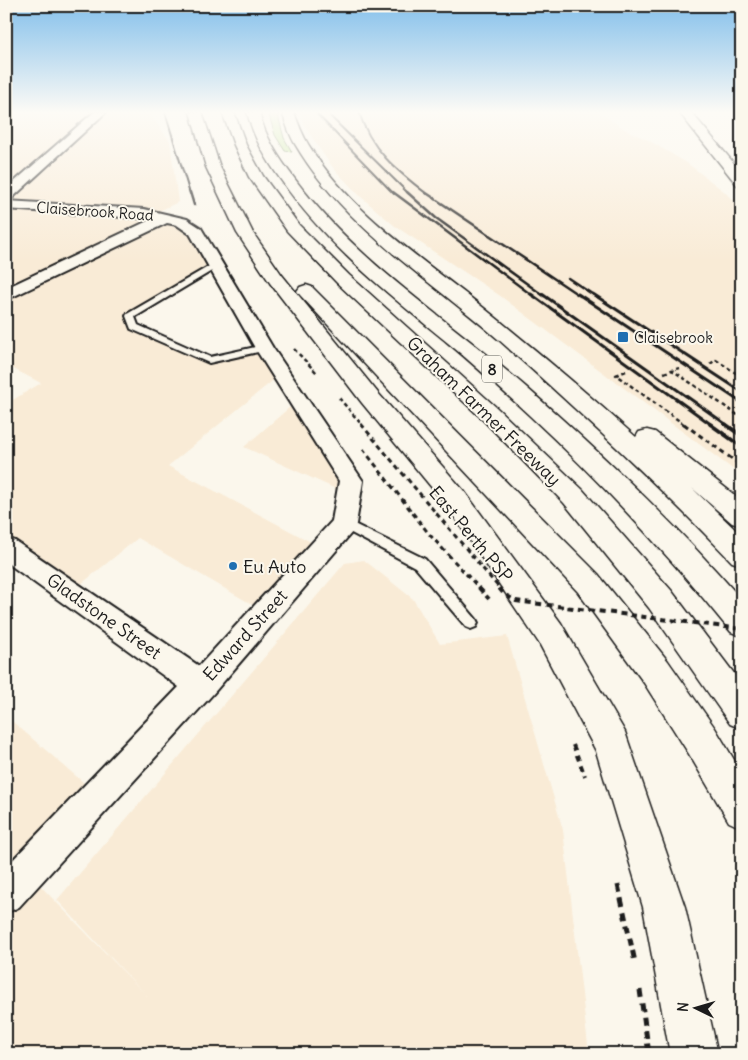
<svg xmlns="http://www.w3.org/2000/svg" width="748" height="1060" font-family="Delius,sans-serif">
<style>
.built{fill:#f9ebd6}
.green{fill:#c5e7a0;stroke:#70825e}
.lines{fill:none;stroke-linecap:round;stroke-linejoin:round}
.service-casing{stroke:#1c1c1c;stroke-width:4}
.minor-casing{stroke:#1c1c1c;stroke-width:4}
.tertiary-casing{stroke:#1c1c1c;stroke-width:3}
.motorway-casing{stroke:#1c1c1c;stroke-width:3}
.path-far3{stroke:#1c1c1c;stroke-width:2.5;stroke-dasharray:4 3;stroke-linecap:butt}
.path-far2{stroke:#1c1c1c;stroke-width:3;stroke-dasharray:5 4;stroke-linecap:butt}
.path-far1{stroke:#1c1c1c;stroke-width:4;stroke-dasharray:6 4.5;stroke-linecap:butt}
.path{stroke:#1c1c1c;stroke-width:5;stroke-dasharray:8 5.5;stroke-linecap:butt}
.service{fill:#fbf7ec;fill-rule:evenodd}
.minor{fill:#fbf7ec;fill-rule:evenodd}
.tertiary{fill:#fbf7ec;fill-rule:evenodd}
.motorway{fill:#fbf7ec;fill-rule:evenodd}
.rail-far3{stroke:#1c1c1c;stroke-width:2}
.rail-far2{stroke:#1c1c1c;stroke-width:2.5}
.rail-far1{stroke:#1c1c1c;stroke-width:3}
.rail{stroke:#1c1c1c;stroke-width:4}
.path-bridge-far2{stroke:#1c1c1c;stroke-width:2.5;stroke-dasharray:4 3;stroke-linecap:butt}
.path-bridge-far1{stroke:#1c1c1c;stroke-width:3;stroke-dasharray:5 4;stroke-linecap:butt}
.path-bridge{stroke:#1c1c1c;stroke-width:4;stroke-dasharray:6 4.5;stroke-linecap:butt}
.poi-dot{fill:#1f6fb2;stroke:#fbf7ec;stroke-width:2}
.labels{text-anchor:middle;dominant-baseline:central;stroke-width:4;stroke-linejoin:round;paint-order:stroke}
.far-street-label{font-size:15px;fill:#1c1c1c;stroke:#fbf7ec}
.far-poi-label{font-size:15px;fill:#1c1c1c;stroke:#fbf7ec;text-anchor:start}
.shield{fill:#fbf7ec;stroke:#5f5e5a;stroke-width:1}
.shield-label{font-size:16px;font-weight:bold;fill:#1c1c1c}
.street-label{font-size:18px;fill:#1c1c1c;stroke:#fbf7ec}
.poi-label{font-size:18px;fill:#1c1c1c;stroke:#fbf7ec;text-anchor:start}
</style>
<rect width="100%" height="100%" fill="#fbf7ec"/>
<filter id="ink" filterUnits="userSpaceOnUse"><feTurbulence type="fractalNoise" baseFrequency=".02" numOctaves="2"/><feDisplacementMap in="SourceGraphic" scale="10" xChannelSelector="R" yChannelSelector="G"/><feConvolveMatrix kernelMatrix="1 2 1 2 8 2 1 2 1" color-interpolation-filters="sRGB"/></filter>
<g filter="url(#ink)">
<!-- built -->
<g class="built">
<path d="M6 112H148L170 141 178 202 153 214 182 222 216 266 130 316 134 327 209 360 264 348 281 374 168 466 322 548 265 612 138 538 70 593 19 557 6 567V404L41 383 6 365Z"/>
<path d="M300 112H599L626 130 648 140 687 163 725 192 742 211V476L499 295 395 226 360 196 334 169 321 151 306 128Z"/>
<path d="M298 400 349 495 244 447Z"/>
<path d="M364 560 413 599 440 644 507 636 563 830 589 1054H6V716L98 795 27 872 147 996 57 900 345 563Z"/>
</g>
<!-- green -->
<path class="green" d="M268 112H277L284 138 292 152 285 151 275 135Z"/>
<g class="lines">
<!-- service casing -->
<g class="service-casing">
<g id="service">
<path d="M213 264 220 266 135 317 138 325 210 357 264 345 269 348 267 350 209 363 131 329 126 316 127 314Z"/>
<path d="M344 519 425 559 476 619 478 623 476 627 471 629 466 627 415 567 340 527 338 524 340 521Z"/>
</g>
</g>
<!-- minor casing -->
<g class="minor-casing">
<g id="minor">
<path d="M94 112H106L11 199 6 200V189Z"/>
<path d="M6 201 144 209 187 219 201 228 273 348 363 481 356 524 353 531 212 695 19 907 6 913V867L179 687 6 562V538L15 541 199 666 332 521 339 481 255 348 190 234 177 225 167 223 6 300V288L152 219 6 209Z"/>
</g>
</g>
<!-- tertiary casing -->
<g class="tertiary-casing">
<path id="tertiary" d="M679 112H691L742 173V186L737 185Z"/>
</g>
<!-- motorway casing -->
<g class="motorway-casing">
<g id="motorway">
<path d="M190 112H202L220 167 253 233 282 275 378 393 464 491 561 623 625 732 685 907 718 1054H670L643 907 596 751 539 643 446 505 362 403 270 283 237 233 206 167Z"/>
<path d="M222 112H234L246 145 263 176 299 225 349 275 496 407 582 489 671 590 742 684V729L730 724 649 608 564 503 480 417 337 283 287 231 249 177 234 145Z"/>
<path d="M247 112H259C265 137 279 158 294 178 357 263 448 319 527 388 602 454 675 523 742 600V636L731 632C669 555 602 483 530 416 503 391 476 366 448 343 387 293 326 245 281 180 266 159 253 137 247 112Z"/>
<path d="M282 112H294C298 123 302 134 308 144 350 213 423 259 485 309 536 350 587 393 636 437L639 432 647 430 655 432 742 501V526L732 523 692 488 742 536V565L732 562C658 484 579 411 499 340 428 278 343 226 295 144 289 134 286 123 282 112Z"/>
<path d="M306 285 312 287 598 574 668 661 715 728 742 773V828L729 822 689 754 644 683 578 592 300 295 297 291 300 287Z"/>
</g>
</g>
<!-- path-far3 -->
<g class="path-far3">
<path d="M294 349 317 373"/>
<path d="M710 364 716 360 742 377"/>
<path d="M680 368 672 370 742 418"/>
<path d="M626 371 616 375 685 425"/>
<path d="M664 373 672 370"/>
</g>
<!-- path-far2 -->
<g class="path-far2">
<path d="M684 424 742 466"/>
<path d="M363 449 429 534 480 589"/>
</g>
<!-- path-far1 -->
<g class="path-far1">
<path d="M479 588 489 599"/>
<path d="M573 745 585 776"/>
</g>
<!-- path -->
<g class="path">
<path d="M618 885 635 962"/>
<path d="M640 990 649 1054"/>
</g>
<!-- service -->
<use href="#service" class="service"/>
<!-- minor -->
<use href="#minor" class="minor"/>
<!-- tertiary -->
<use href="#tertiary" class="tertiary"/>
<!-- motorway -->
<use href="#motorway" class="motorway"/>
<!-- rail-far3 -->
<g class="rail-far3">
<path d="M165 112 190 194"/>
<path d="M315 112 394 194"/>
<path d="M359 112C370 149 397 171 427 194"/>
<path d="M330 116 409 194"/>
</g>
<!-- rail-far2 -->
<g class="rail-far2">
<path d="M190 192 194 205"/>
<path d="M393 192 533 296"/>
<path d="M407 192 436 218 544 296"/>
<path d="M425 192 580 296"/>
<path d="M568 278 595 296"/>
</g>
<!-- rail-far1 -->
<g class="rail-far1">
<path d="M531 294 712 425"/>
<path d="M542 294 727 425"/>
<path d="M578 294 742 403"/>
<path d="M593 294 742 392"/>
</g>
<!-- rail -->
<g class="rail">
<path d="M710 424 742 447"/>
<path d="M725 424 742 436"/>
</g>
<!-- path-bridge-far2 -->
<path class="path-bridge-far2" d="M339 398 362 425"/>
<!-- path-bridge-far1 -->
<path class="path-bridge-far1" d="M361 424 500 589"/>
<!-- path-bridge -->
<path class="path-bridge" d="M499 588 504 594 516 601 742 629"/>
</g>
</g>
<!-- sky -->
<linearGradient id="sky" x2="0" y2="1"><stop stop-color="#84c0eb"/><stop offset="0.43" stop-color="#fdfbf6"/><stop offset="1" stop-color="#fdfbf6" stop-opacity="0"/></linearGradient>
<rect width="748" height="261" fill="url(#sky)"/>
<!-- markers -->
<g class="poi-dot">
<rect x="617" y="331" width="12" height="12" rx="2.5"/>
<circle cx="233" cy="566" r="5"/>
</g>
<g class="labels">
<!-- far-street labels -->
<g class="far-street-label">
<text transform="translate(95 211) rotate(4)">Claisebrook Road</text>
</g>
<!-- far-poi labels -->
<g class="far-poi-label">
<text x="634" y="337">Claisebrook</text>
</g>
<!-- shield labels -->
<rect class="shield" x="482" y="355.5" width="20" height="27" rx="4"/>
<g class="shield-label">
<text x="492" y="369">8</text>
</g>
<!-- street labels -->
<g class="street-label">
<text transform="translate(484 411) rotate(44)">Graham Farmer Freeway</text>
<text transform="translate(471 534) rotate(50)">East Perth PSP</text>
<text transform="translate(104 616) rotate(35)">Gladstone Street</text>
<text transform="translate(245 635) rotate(-48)">Edward Street</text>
</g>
<!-- poi labels -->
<g class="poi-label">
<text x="243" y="566">Eu Auto</text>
</g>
</g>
<!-- margin -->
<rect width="748" height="1060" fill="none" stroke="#fbf7ec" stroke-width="25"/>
<rect x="12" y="12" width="723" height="1035" fill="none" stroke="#1c1c1c" stroke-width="2" filter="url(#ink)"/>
<!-- north arrow -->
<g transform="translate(696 1008) rotate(275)" stroke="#fbf7ec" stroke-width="4" paint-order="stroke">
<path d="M0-4L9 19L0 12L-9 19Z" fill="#1c1c1c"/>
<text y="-8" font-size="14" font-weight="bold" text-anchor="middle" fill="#1c1c1c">N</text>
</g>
</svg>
